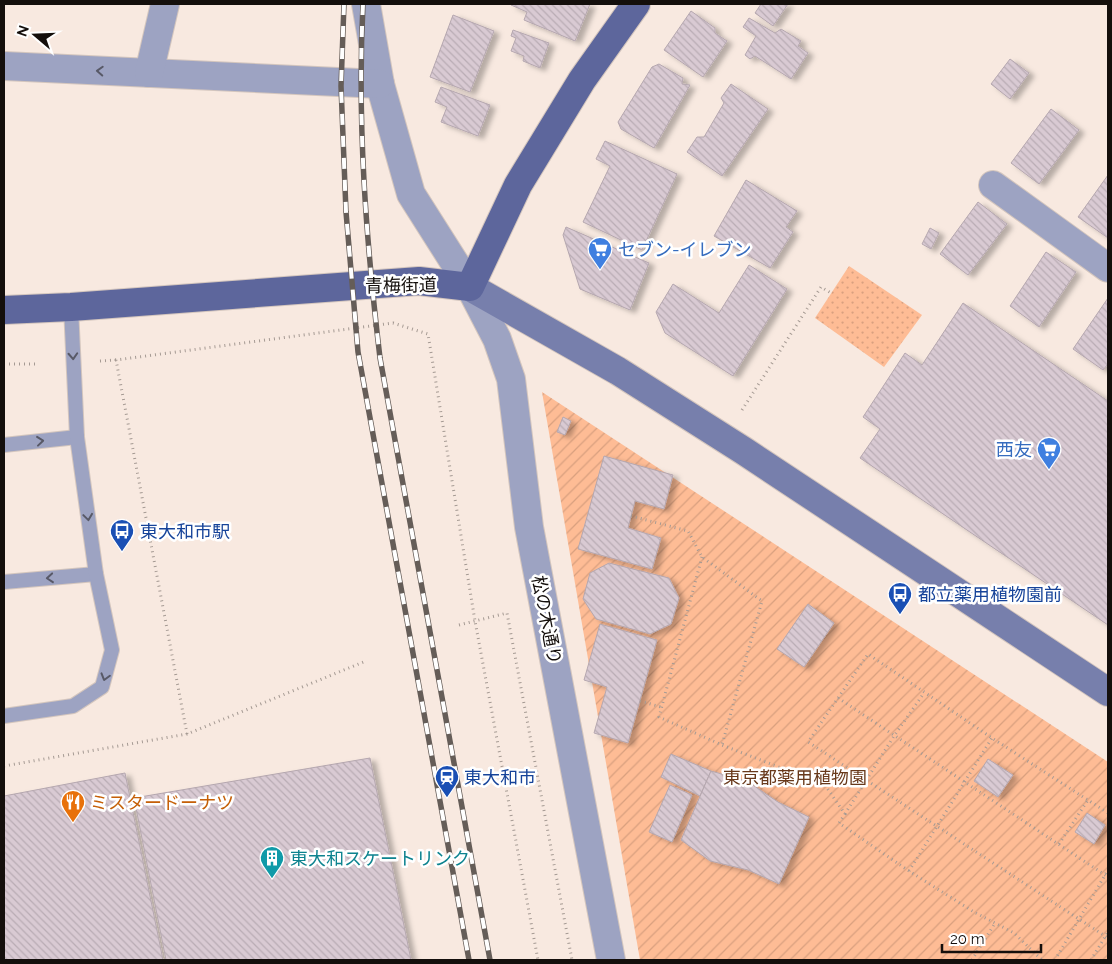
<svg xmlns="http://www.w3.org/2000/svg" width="1112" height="964" font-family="Raleway,'Noto Sans JP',sans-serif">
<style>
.park{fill:url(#park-dots)}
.garden{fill:url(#garden-furrows)}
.building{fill:url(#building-back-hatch);stroke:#b5a7af;filter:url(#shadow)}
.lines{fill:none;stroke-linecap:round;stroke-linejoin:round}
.service-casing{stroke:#d4c6be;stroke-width:16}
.minor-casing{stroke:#d4c6be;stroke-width:30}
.secondary-casing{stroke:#d4c6be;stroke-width:30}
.primary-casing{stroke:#d4c6be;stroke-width:30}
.path{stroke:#a59a93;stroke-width:3;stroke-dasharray:1 4;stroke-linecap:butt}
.service{stroke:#9da3c2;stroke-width:14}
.minor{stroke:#9da3c2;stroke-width:28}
.secondary{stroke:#777fac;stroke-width:28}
.primary{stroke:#5d669c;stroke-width:28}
.rail-casing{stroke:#655d58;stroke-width:5.5}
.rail{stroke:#fff;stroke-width:4;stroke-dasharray:11;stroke-linecap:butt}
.oneway{stroke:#585967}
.labels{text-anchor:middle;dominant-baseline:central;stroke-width:5;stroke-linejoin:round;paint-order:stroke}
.shop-label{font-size:18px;fill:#366cbe;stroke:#fff;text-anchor:start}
.street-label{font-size:18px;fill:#140f0c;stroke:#fff}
.transit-label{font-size:18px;fill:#164399;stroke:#fff;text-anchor:start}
.park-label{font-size:18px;fill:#68391b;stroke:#fff}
.food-label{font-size:18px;fill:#c56008;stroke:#fff;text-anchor:start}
.culture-label{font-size:18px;fill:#0d838f;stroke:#fff;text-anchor:start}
</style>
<defs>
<pattern id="park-dots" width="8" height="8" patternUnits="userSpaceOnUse" patternTransform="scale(1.25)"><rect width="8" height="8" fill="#febc95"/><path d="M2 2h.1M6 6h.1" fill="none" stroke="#d9a07f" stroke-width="1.8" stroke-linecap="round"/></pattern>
<pattern id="garden-furrows" width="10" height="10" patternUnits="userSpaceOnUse" patternTransform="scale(1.25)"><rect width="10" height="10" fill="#febc95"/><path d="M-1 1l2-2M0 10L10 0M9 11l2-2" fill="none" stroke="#d9a07f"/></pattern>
<pattern id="building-back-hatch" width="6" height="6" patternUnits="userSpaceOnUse" patternTransform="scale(1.25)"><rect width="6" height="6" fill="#d9cad3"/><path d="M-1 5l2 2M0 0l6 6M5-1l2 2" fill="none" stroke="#b9acb4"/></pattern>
<filter id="shadow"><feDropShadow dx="5.5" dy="3" stdDeviation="2.5" flood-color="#0004"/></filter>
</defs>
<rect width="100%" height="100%" fill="#f8e9e0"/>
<!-- park -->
<path class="park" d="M849 266 922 315 884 367 815 318Z"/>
<!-- garden -->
<path class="garden" d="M542 392 1108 762V960H640Z"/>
<!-- building -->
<g class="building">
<path d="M511 4H590L575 41 524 20 527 12 511 5Z"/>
<path d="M761 4H788L773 26 755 13Z"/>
<path d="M691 11 715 28V33L727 41 703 77 664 50Z"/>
<path d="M453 15 494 31 470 92 430 77Z"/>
<path d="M749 18 775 33 781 29 801 41 798 46 808 53 791 79 755 56 750 59 745 55 756 36 743 27Z"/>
<path d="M513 30 549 43 540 68 523 61 524 56 511 51 516 38 511 36Z"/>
<path d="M1010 59 1029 73 1010 99 991 84Z"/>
<path d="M659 64 683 78 682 84 690 85 654 148 621 129 618 122 652 67Z"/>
<path d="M731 84 768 109 722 176 687 152 697 137H704L724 103 721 98Z"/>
<path d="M441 87 490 105 478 136 441 122 447 107 435 102Z"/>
<path d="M1051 109 1079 130 1039 184 1011 163Z"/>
<path d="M605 141 677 174 642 250 583 222 610 166 596 159Z"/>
<path d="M1108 175V238L1078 217Z"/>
<path d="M746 180 797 211 786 227 793 232 770 268 714 236Z"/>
<path d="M978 202 1007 224 968 275 940 254Z"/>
<path d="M566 227 649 263 630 310 580 289 563 235Z"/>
<path d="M930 228 939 233 931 249 922 244Z"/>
<path d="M1046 252 1076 272 1039 327 1010 306Z"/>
<path d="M749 265 787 289 733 376 665 333 656 312 673 284 719 313Z"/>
<path d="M1108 298V364L1103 370 1073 349Z"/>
<path d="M963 303 1108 401V625L860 458 880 429 863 417 905 353 922 365Z"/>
<path d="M563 417 571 421 565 435 557 432Z"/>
<path d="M604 456 673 475 664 509 635 501 628 528 661 538 652 569 578 549Z"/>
<path d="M609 563 669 578 679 598 671 624 650 634 596 619 583 599 590 573Z"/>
<path d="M808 604 834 623 804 667 777 649Z"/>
<path d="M600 624 657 640 628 743 594 733 607 687 584 680Z"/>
<path d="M671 754 711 771 700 796 661 777Z"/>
<path d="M370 758 411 960H166L134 798Z"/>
<path d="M988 759 1013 775 998 797 974 781Z"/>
<path d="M711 771 747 781 778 802 809 817 779 884 748 870 710 861 681 840Z"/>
<path d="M125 773 163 960H4V796Z"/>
<path d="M670 785 692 795 672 842 649 832Z"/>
<path d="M1087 813 1105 825 1094 844 1075 832Z"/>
</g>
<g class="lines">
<!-- service casing -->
<g class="service-casing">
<g id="service">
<path d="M4 445 77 437"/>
<path d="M4 582 96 574"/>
<path d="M4 716 73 706 102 687 112 650 96 574 77 437 71 307"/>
</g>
</g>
<!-- minor casing -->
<g class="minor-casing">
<g id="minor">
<path d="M366 4 380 84 411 194 470 287 497 339 511 379 529 527 611 960"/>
<path d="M4 66 380 84"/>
<path d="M149 73 165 4"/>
<path d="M993 185 1108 268"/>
</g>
</g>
<!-- secondary casing -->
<g class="secondary-casing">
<path id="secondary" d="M470 287 618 371 744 451 1108 692"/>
</g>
<!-- primary casing -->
<g class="primary-casing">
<path id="primary" d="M4 310 71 307 419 281 470 287 518 185 582 80 636 4"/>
</g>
<!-- path -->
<g class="path">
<path d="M100 361 116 360"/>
<path d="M4 364H36"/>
<path d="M742 410 821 287 831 293"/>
<path d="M631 516 688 531 702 557 762 601 722 745"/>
<path d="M702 557 659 717 722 745 825 785 845 814 839 823 909 871 974 912 1014 933 1042 960"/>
<path d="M459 625 507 613 572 960"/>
<path d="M838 698 1108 877"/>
<path d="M640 701 661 707"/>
<path d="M187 734 116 360 393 323 428 334 475 621 538 960"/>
<path d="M4 766 187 734 366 661"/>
<path d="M1108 813 992 738 868 654 808 742 1108 938"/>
<path d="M845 814 894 736 924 693"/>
<path d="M1059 844 1088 800"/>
<path d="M909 871 992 738"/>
<path d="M972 960 995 923"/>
<path d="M1055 960 1108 870"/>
<path d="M1091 960 1108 932"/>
</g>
<!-- service -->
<use href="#service" class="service"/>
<!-- minor -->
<use href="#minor" class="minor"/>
<!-- secondary -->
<use href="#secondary" class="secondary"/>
<!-- primary -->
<use href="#primary" class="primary"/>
<!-- rail casing -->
<g class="rail-casing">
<g id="rail">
<path d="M344 4 341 86 346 212 358 352 469 960"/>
<path d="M363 4C357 122 366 240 380 358L490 960"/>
</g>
</g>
<!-- rail -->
<use href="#rail" class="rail"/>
</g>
<!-- one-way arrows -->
<defs><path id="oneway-chevron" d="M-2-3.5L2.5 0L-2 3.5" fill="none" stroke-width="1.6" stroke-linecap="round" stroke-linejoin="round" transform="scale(1.25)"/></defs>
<g class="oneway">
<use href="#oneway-chevron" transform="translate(100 71) rotate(-177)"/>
<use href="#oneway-chevron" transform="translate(73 356) rotate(87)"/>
<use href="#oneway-chevron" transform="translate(40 441) rotate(-6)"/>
<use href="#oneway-chevron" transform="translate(88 517) rotate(82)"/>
<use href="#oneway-chevron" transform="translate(50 578) rotate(175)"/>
<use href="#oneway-chevron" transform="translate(105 677) rotate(106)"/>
</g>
<!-- icons -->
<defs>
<g id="supermarket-pin" transform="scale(1.25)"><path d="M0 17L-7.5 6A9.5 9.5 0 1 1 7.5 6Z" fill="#3f7fe0" stroke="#fff"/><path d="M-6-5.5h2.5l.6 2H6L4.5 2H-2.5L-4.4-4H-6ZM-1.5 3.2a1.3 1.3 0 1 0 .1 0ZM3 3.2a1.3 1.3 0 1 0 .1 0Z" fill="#fff"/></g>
<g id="bus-pin" transform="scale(1.25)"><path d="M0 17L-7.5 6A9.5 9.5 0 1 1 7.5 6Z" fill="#1a4fb4" stroke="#fff"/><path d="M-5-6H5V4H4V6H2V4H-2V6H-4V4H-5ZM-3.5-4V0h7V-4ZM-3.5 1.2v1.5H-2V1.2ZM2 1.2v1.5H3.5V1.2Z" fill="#fff"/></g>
<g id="station-pin" transform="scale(1.25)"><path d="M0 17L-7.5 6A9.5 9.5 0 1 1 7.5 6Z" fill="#1a4fb4" stroke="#fff"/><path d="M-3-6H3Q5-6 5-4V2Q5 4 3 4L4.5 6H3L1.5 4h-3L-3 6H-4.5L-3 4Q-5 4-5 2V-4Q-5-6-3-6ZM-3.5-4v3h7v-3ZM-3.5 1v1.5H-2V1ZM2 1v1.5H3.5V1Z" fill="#fff"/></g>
<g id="restaurant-pin" transform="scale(1.25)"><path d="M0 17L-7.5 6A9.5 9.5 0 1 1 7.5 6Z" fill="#e8710a" stroke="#fff"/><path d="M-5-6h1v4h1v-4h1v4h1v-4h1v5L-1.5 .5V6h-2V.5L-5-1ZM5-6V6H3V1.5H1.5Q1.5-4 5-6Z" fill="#fff"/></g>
<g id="building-pin" transform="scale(1.25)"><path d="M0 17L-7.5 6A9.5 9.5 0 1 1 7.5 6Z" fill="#0f9aa8" stroke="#fff"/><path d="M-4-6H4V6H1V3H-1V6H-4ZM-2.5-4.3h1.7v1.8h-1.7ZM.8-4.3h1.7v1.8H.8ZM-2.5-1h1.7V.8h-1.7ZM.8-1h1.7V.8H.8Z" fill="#fff"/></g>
</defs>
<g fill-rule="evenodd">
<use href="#supermarket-pin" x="600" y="249"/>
<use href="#supermarket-pin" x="1049" y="449"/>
<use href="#bus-pin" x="122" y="531"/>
<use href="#bus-pin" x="900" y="594"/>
<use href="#station-pin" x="447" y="777"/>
<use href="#restaurant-pin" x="73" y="802"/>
<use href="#building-pin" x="272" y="858"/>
</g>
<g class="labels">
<!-- shop labels -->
<g class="shop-label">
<text x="618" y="249">セブン-イレブン</text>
<text x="1032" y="449" text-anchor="end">西友</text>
</g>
<!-- street labels -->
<g class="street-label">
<text transform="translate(401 285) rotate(-1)">青梅街道</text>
<text transform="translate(547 620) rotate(79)">松の木通り</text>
</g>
<!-- transit labels -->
<g class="transit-label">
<text x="140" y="531">東大和市駅</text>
<text x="918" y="594">都立薬用植物園前</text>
<text x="464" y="777">東大和市</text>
</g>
<!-- park labels -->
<g class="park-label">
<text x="795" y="777">東京都薬用植物園</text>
</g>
<!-- food labels -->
<g class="food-label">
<text x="90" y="802">ミスタードーナツ</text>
</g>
<!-- culture labels -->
<g class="culture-label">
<text x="290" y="858">東大和スケートリンク</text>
</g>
</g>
<!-- border -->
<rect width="1112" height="964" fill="none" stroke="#140f0c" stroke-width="10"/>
<!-- north arrow -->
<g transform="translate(35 35) rotate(289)" stroke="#ffffff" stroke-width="4" paint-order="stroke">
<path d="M0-4L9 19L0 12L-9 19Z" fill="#140f0c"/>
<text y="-8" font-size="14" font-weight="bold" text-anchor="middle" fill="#140f0c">N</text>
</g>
<!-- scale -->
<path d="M942 944v8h99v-8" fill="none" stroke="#140f0c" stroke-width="2.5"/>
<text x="950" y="944" font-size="15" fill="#140f0c" stroke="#ffffff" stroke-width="4" paint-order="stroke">20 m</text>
</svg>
